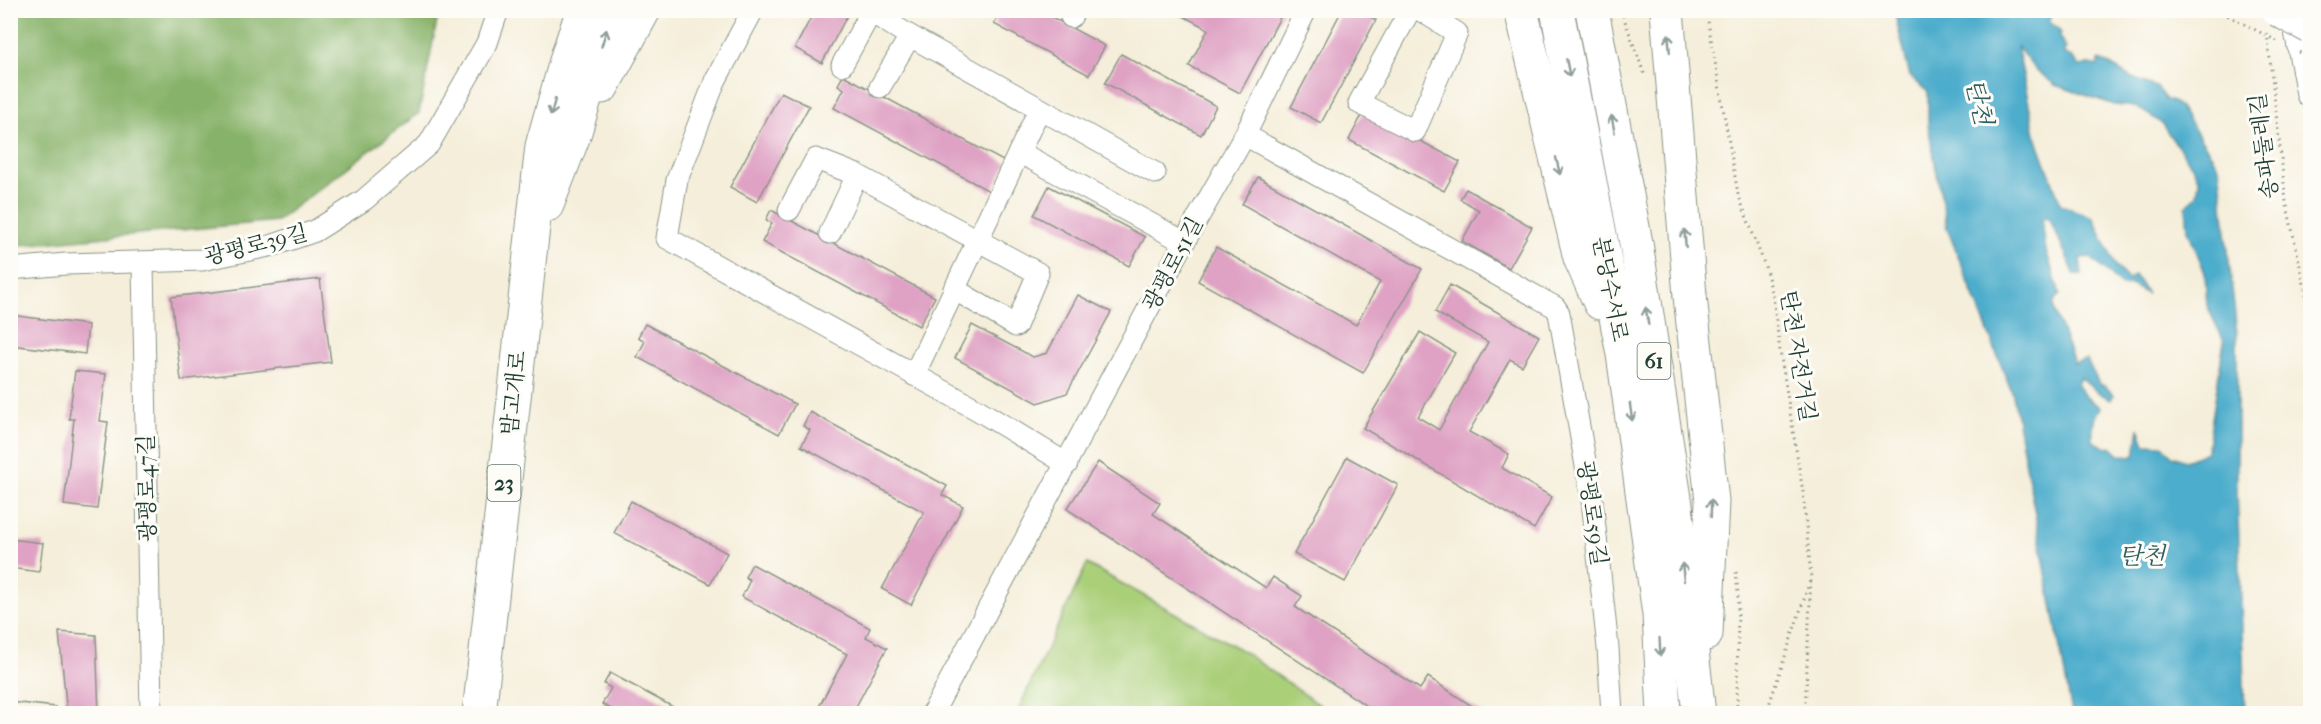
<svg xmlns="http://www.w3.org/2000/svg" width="2321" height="724" font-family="'IM FELL French Canon','Noto Serif KR',serif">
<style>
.green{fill:#aacf79;stroke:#648656;stroke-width:1.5}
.forest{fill:#87b269;stroke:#53784e;stroke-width:1.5}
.water{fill:#4dadcc;stroke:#367580;stroke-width:1.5;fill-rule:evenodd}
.building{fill:#dfa2c4}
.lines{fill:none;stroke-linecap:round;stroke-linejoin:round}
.minor-casing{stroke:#8a9687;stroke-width:23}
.tertiary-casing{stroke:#8a9687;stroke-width:29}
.primary-casing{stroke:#8a9687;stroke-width:35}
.trunk-casing{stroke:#8a9687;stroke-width:35}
.path{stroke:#8a9687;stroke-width:3;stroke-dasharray:1.5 4.5;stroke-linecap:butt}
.minor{stroke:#fff;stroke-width:21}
.tertiary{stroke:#fff;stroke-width:27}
.primary{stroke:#fff;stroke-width:33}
.trunk{stroke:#fff;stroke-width:33}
.primary-bridge-casing{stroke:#8a9687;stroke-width:35;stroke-linecap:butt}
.trunk-bridge-casing{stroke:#8a9687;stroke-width:35;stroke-linecap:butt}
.path-bridge{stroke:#8a9687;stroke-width:3;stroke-dasharray:1.5 4.5;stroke-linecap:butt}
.primary-bridge{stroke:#fff;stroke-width:33}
.trunk-bridge{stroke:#fff;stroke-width:33}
.oneway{stroke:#8f9e9a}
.labels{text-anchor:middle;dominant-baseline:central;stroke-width:6;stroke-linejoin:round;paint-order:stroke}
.shield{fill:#fdfcf7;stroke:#62766e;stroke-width:1.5}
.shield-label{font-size:21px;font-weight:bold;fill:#1f3d34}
.street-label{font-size:22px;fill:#1f3d34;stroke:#fdfcf7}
.water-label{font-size:24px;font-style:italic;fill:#2d5f62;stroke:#fdfcf7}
</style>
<rect width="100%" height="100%" fill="#fdfcf7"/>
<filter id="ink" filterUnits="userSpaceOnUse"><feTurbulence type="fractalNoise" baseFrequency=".0167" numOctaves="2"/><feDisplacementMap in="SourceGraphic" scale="12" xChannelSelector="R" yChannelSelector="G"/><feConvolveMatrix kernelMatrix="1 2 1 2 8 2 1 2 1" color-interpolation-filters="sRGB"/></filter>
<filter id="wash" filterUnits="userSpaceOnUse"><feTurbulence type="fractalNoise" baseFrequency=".008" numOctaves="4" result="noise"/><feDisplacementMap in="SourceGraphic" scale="24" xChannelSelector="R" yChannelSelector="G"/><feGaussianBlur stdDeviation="1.35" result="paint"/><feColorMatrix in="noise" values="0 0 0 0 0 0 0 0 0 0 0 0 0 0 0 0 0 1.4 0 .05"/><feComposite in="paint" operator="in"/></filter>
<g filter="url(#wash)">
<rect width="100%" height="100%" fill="#f5eeda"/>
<!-- green -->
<path class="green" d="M1087 564 1241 650 1331 713 1028 714 1019 708Z"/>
<!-- forest -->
<path class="forest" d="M11 10H439V11L419 113 277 221 11 246Z"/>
<!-- water -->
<path class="water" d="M1894 11H2049L2051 14 2050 23 2057 27 2061 33 2059 36 2066 49 2063 51 2065 54 2072 57 2080 66 2090 64 2098 66 2099 60 2107 63 2130 77 2158 88 2166 100 2173 102 2180 107 2219 167 2237 334V489L2245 713H2072L2013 395 1947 228 1928 125V92L1910 76ZM2017 46 2033 67 2055 85 2115 105 2137 107 2160 122 2192 166 2199 181 2197 195 2186 206 2188 230 2205 273 2207 306 2224 341 2207 452 2186 461 2172 456 2162 445 2145 444 2139 428 2135 456 2119 455 2111 447 2107 448 2093 441C2092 430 2092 416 2101 408 2090 400 2083 397 2077 385L2080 377C2090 386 2098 394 2111 399L2114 395 2105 386 2099 384 2087 360 2074 363 2054 310V302L2060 294 2046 251 2042 220 2046 217 2051 222 2075 275H2082L2080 258 2090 257 2122 286 2131 285 2147 294 2135 275 2128 280 2115 265 2093 217 2061 205 2035 134Z"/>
<g id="blocks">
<!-- building -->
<g class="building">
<path d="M815 10H850L822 63 795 48Z"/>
<path d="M1001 10H1039L1105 46 1089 75 994 24Z"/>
<path d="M1172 10H1284L1240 93 1189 66 1208 29Z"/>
<path d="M1342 10H1358L1376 20 1321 123 1291 107Z"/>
<path d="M1121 54 1216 106 1201 135 1105 83Z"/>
<path d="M843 75 1007 163 991 192 834 108 844 89 838 85Z"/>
<path d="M781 92 809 106 757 202 730 187Z"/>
<path d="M1364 111 1460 162 1444 191 1349 140Z"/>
<path d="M1258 177 1422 269 1363 373 1198 281 1216 247 1356 325 1380 282 1242 204Z"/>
<path d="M1049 186 1145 237 1129 266 1034 215Z"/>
<path d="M1466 189 1532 227 1509 268 1462 241 1479 210 1460 199Z"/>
<path d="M771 210 935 297 919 326 762 242 772 223 766 220Z"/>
<path d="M320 279 331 362 181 380 171 297Z"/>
<path d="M1450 285 1539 336 1522 366 1510 359 1469 432 1509 454 1502 468 1552 497 1534 529 1363 428 1420 332 1455 353 1418 417 1439 430 1488 342 1435 312Z"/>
<path d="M1078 295 1111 312 1067 393 1038 403 955 358 972 325 1033 357 1047 353Z"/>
<path d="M10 315 88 325 85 354 10 345Z"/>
<path d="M645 324 795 404 779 434 637 357 645 341 638 337Z"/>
<path d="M75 371 106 374 100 421 108 422 97 509 64 505 74 419H69Z"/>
<path d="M810 412 947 486 942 495 963 506 911 605 882 589 924 512 801 446 810 430 803 426Z"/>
<path d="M1347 457 1398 485 1345 582 1294 554Z"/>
<path d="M1098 462 1160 503 1153 514 1266 588 1273 577 1302 596 1295 607 1420 689 1428 677 1484 714H1379L1067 509Z"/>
<path d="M631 501 727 553 710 584 614 533Z"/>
<path d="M10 539 43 543 39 572 10 568Z"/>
<path d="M752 564 870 628 866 637 887 648 852 714H815L847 654 742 597 750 580 745 577Z"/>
<path d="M59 632 96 635 99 714H67Z"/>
<path d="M610 673 686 714H620L602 704 611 688 604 684Z"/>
<path d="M10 702 56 707 55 714H10Z"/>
</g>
</g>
</g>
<g filter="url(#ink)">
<use href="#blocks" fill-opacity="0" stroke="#8a9687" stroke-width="1.5"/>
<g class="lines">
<!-- minor casing -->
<g class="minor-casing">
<g id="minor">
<path d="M753 10 715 81 677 180 667 238 978 410 1067 464"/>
<path d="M1410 10 1359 103 1415 131 1457 33 1420 10"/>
<path d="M1071 17 1075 10"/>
<path d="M842 65 871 12 910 36"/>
<path d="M880 87 910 36 1155 173"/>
<path d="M1245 135 1306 10"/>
<path d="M1019 152 1184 242"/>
<path d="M789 210 816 159 857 175"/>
<path d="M830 233 857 175 1038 273 1016 326 954 289"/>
<path d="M143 263 151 714"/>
<path d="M10 269 66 264 202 260 274 245 315 231 364 200 429 144 487 43 498 10"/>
<path d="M914 375 1039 110"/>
<path d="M932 714 1184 242 1245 135 1555 307 1559 313 1592 500 1608 648 1612 714"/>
</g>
</g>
<!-- tertiary casing -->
<g class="tertiary-casing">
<path id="tertiary" d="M2294 10 2310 94"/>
</g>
<!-- primary casing -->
<g class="primary-casing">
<g id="primary">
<path d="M602 87 644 10"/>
<path d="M547 205 574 135 612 10"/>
<path d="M479 714 542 146 568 54 583 10"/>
</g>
</g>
<!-- trunk casing -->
<g class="trunk-casing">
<g id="trunk">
<path d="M1521 10 1580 258 1600 303"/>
<path d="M1557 10 1623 354 1659 614 1664 714"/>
<path d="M1592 10 1636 243 1676 505 1699 714"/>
<path d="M1690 296 1712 501 1706 634"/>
</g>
</g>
<!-- path -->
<g class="path">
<path d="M1621 10 1645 76"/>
<path d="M1706 10 1738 194 1765 266 1773 296 1780 351 1803 492 1811 577 1805 714"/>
<path d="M2267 33 2286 201 2310 312"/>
<path d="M1736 572 1738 594 1737 714"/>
<path d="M1766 714 1810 581"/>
</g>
<!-- minor -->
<use href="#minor" class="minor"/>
<!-- tertiary -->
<use href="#tertiary" class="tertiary"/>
<!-- primary -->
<use href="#primary" class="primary"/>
<!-- trunk -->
<use href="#trunk" class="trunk"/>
<!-- primary-bridge casing -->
<g class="primary-bridge-casing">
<path id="primary-bridge" d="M2278 10 2310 27"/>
</g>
<!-- trunk-bridge casing -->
<g class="trunk-bridge-casing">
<path id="trunk-bridge" d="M1667 10 1690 296"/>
</g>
<!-- path-bridge -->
<g class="path-bridge">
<path d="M2217 10 2277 41"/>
<path d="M2299 52 2310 58"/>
</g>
<!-- primary-bridge -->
<use href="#primary-bridge" class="primary-bridge"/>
<!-- trunk-bridge -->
<use href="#trunk-bridge" class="trunk-bridge"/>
</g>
<!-- one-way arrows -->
<defs><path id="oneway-shaft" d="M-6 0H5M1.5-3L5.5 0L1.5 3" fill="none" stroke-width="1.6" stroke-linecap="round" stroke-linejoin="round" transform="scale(1.5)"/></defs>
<g class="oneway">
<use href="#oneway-shaft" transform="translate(604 38) rotate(-73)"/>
<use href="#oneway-shaft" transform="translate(1669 43) rotate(-95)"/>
<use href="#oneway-shaft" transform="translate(1568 68) rotate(79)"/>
<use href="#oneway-shaft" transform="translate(553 107) rotate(105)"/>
<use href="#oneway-shaft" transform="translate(1613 124) rotate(-101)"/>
<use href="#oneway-shaft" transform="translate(1558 166) rotate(77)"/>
<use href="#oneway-shaft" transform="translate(1685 238) rotate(-95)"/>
<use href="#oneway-shaft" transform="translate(1647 316) rotate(-99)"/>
<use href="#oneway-shaft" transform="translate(1631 412) rotate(82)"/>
<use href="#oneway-shaft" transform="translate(1711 508) rotate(-89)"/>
<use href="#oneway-shaft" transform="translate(1683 572) rotate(-96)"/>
<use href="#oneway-shaft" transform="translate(1660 647) rotate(87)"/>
</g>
</g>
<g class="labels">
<!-- shield labels -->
<g class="shield">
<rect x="1637.5" y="343" width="33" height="36" rx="4.5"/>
<rect x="487.5" y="465" width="33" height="36" rx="4.5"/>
</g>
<g class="shield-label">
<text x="1654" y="361">61</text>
<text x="504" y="483">23</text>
</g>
<!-- street labels -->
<g class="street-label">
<text transform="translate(2264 146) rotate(-97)">송파둘레길</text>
<text transform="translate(256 245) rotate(-14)">광평로39길</text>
<text transform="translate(1173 264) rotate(-62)">광평로51길</text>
<text transform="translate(1610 289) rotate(79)">분당수서로</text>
<text transform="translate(1798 356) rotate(81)">탄천 자전거길</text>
<text transform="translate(514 393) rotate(-84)">밤고개로</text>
<text transform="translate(147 488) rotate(-91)">광평로47길</text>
<text transform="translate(1592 513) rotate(82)">광평로59길</text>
</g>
<!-- water labels -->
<g class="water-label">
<text transform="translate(1979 102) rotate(77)">탄천</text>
<text x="2142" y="556">탄천</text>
</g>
</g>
<!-- margin -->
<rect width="2321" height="724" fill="none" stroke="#fdfcf7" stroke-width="36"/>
</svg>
